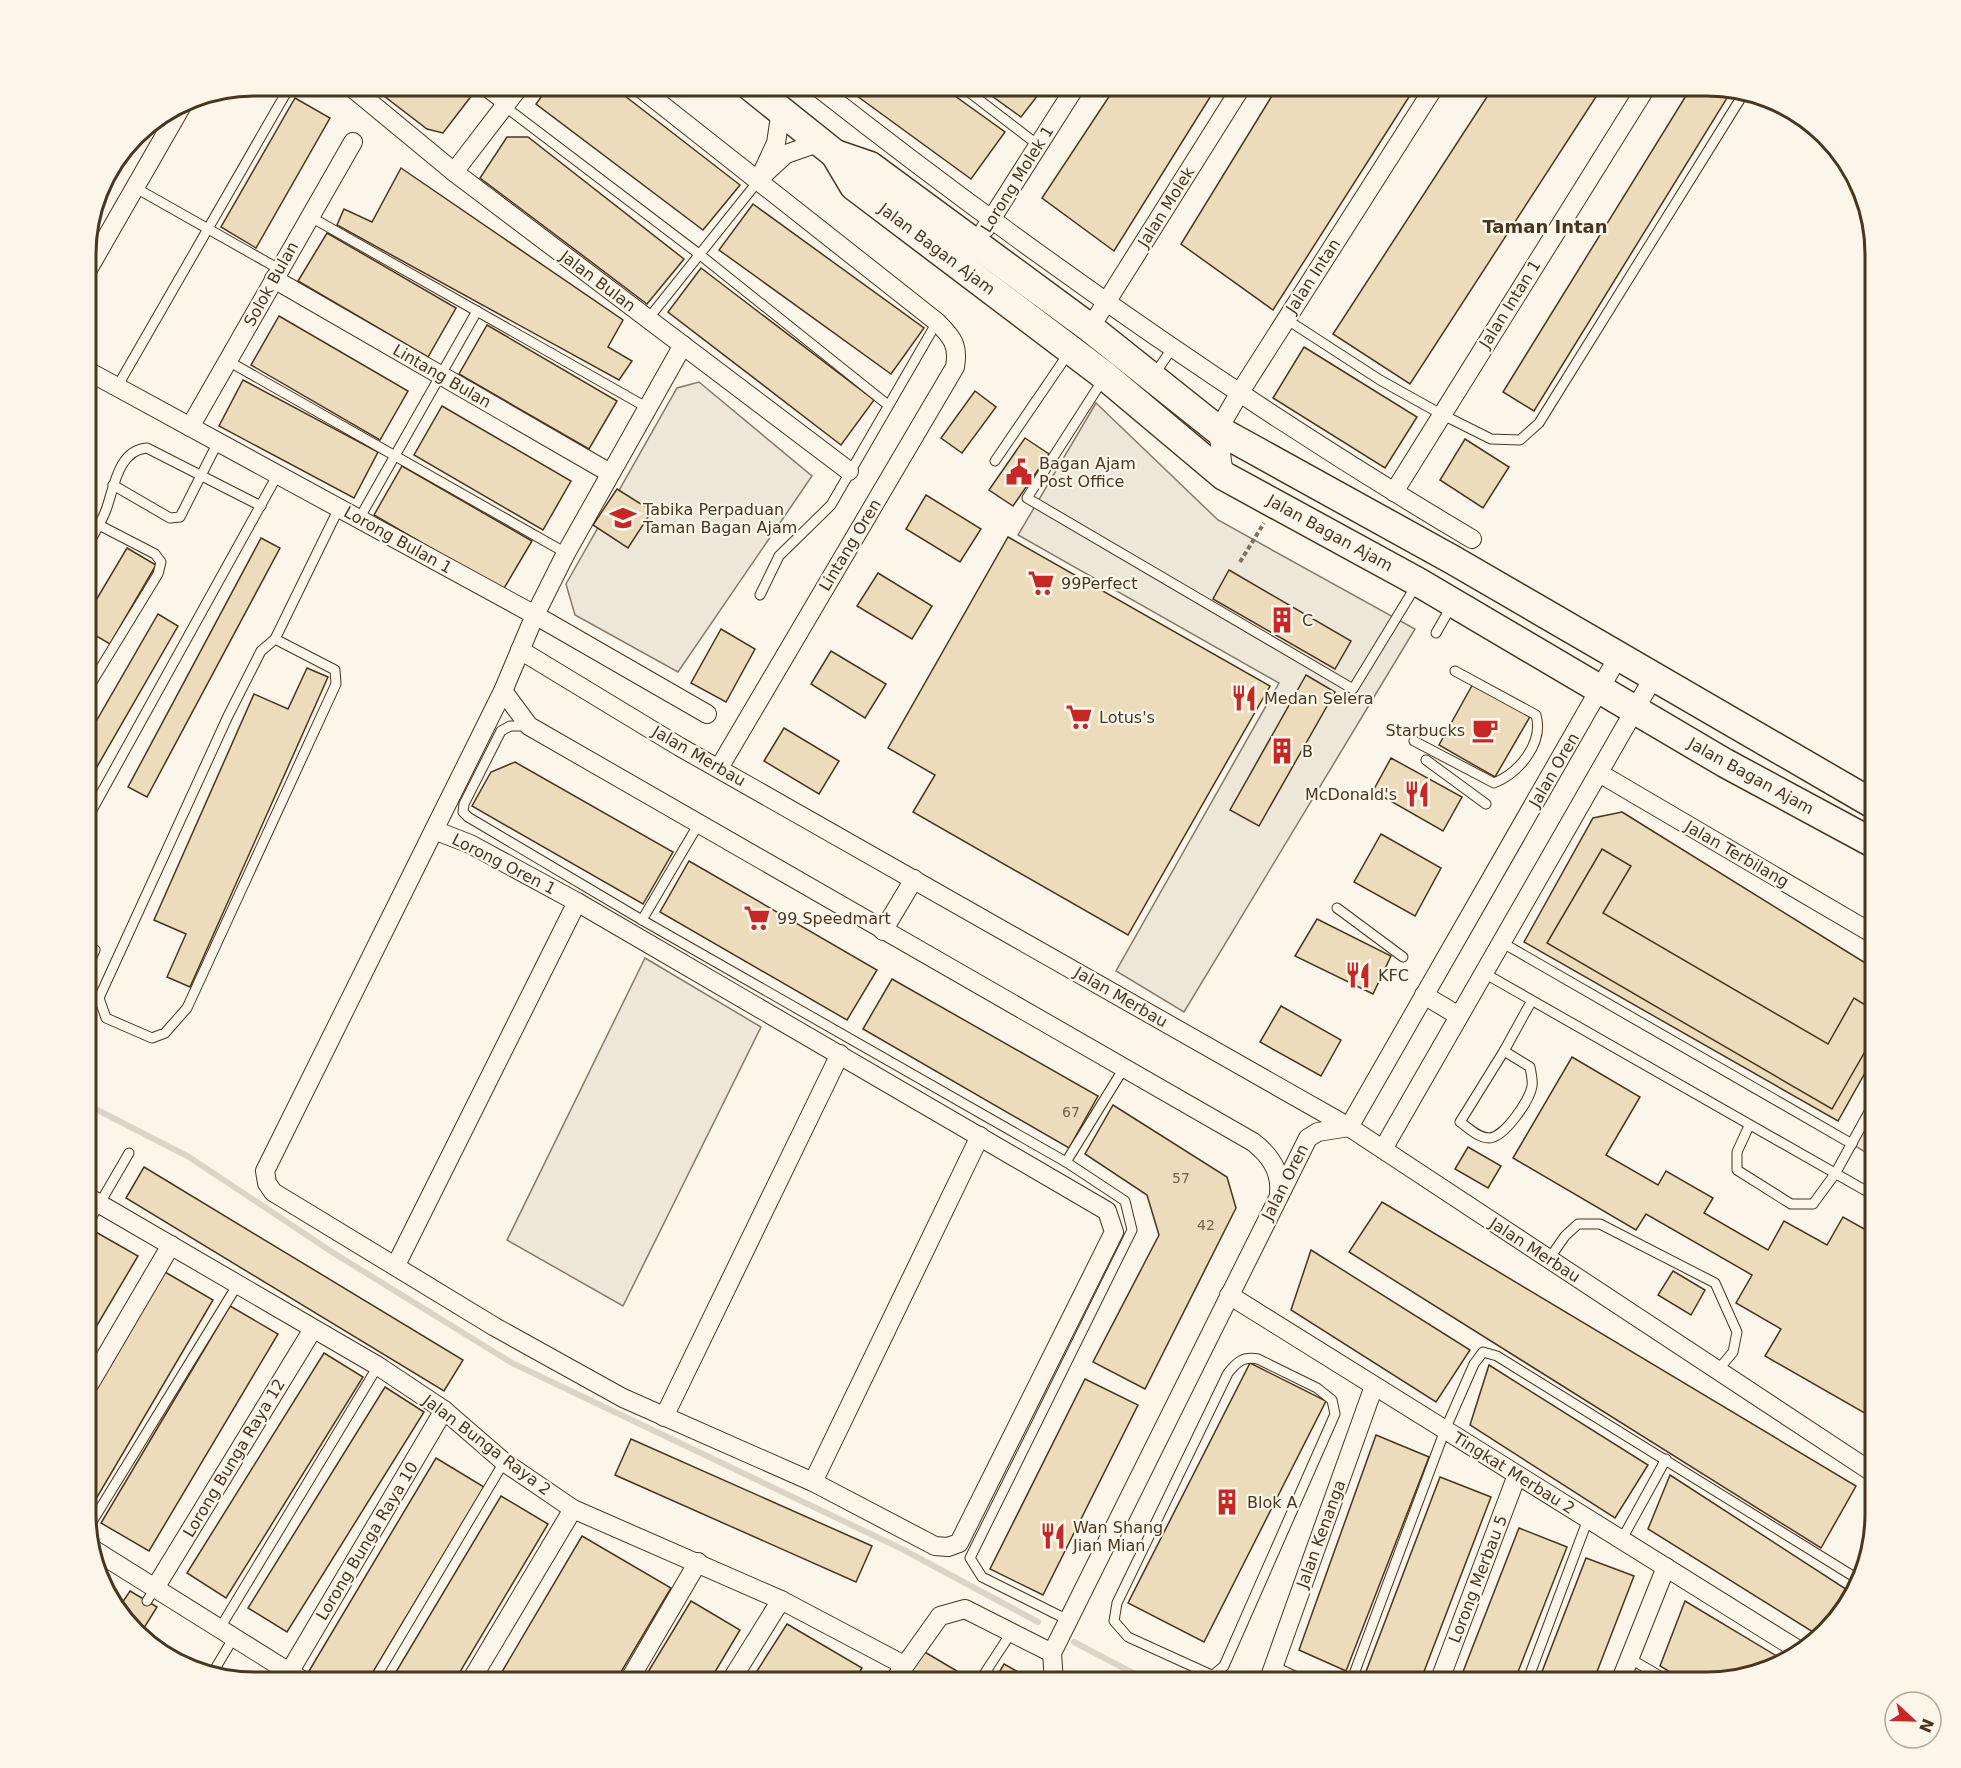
<svg xmlns="http://www.w3.org/2000/svg" width="1961" height="1768" font-family="'DejaVu Sans',sans-serif">
<style>
.green{fill:#ede6d9;stroke:#887966;stroke-width:1.5}
.parking{fill:#ede7d9;stroke:#887966;stroke-width:1.5}
.lines{fill:none;stroke-linecap:round;stroke-linejoin:round}
.stream{stroke:#dcd4c6;stroke-width:6}
.building{fill:#ecdcbc;stroke:#4a3520;stroke-width:1.5}
.service-casing{stroke:#4a3520;stroke-width:11}
.minor-casing{stroke:#4a3520;stroke-width:20}
.primary-casing{stroke:#4a3520;stroke-width:31}
.path{stroke:#7f6f5c;stroke-width:4;stroke-dasharray:4.5 3;stroke-linecap:butt}
.service{stroke:#fbf6e9;stroke-width:9}
.minor{stroke:#fbf6e9;stroke-width:18}
.primary{stroke:#fbf6e9;stroke-width:28}
.labels{text-anchor:middle;dominant-baseline:central;stroke-width:4.5;stroke-linejoin:round;paint-order:stroke}
.number-label{font-size:14px;fill:#725f47}
.street-label{font-size:16px;fill:#4a3520;stroke:#fbf6e9}
.poi-label{font-size:16px;fill:#4a3520;stroke:#fbf6e9;text-anchor:start}
.neighbourhood-label{font-size:18px;font-weight:bold;fill:#4a3520;stroke:#fbf6e9}
.rim{fill:none;stroke:#4a3520;stroke-width:3}
</style>
<rect width="100%" height="100%" fill="#fbf6e9"/>
<!-- green -->
<g class="green">
<path d="M699 382 812 476 678 672 575 615 566 584 677 388Z"/>
<path d="M645 958 761 1027 623 1306 507 1240Z"/>
<path d="M1875 1101V1158L1852 1144Z"/>
</g>
<!-- parking -->
<path class="parking" d="M1096 403 1218 520 1415 629 1184 1012 1116 971 1279 683 1018 535Z"/>
<g class="lines">
<!-- stream -->
<g class="stream">
<path d="M86 1104 189 1157 332 1252 512 1363 902 1549 1038 1622"/>
<path d="M1074 1642 1150 1682"/>
</g>
</g>
<!-- building -->
<g class="building">
<path d="M371 86H461L472 95 443 133 427 129Z"/>
<path d="M549 86H612L740 185 703 230 536 104Z"/>
<path d="M848 86H941L1005 132 971 179 846 88Z"/>
<path d="M978 86H1045L1021 117Z"/>
<path d="M1116 86H1217L1114 251 1042 198Z"/>
<path d="M1278 86H1416L1273 310 1181 244Z"/>
<path d="M1494 86H1603L1410 384 1333 334Z"/>
<path d="M1692 86 1732 90 1534 411 1503 392Z"/>
<path d="M295 98 330 118 256 248 221 227Z"/>
<path d="M507 137H528L684 259 647 304 480 178Z"/>
<path d="M401 168 623 320 608 347 632 361 619 380 337 225 344 209 372 222Z"/>
<path d="M753 204 924 328 891 374 719 250Z"/>
<path d="M327 233 456 308 428 357 298 281Z"/>
<path d="M701 268 874 400 841 445 668 312Z"/>
<path d="M279 316 408 391 380 440 251 365Z"/>
<path d="M487 325 617 401 589 449 459 374Z"/>
<path d="M1304 347 1417 417 1385 468 1273 398Z"/>
<path d="M243 380 378 452 354 498 219 426Z"/>
<path d="M975 391 996 407 962 453 941 438Z"/>
<path d="M442 406 571 481 543 530 414 455Z"/>
<path d="M1025 438 1049 454 1013 506 989 490Z"/>
<path d="M1465 439 1509 467 1483 508 1440 480Z"/>
<path d="M402 466 532 541 503 590 374 515Z"/>
<path d="M617 489 652 511 628 548 593 525Z"/>
<path d="M926 495 981 529 960 562 906 529Z"/>
<path d="M1008 537 1270 686 1128 935 913 812 935 775 888 748Z"/>
<path d="M261 538 280 548 147 797 128 787Z"/>
<path d="M127 548 156 565 110 644 93 634 86 646V617Z"/>
<path d="M1229 570 1351 641 1335 669 1213 599Z"/>
<path d="M878 573 932 606 912 639 857 606Z"/>
<path d="M158 614 178 626 94 772 86 767V739Z"/>
<path d="M721 629 755 649 726 702 691 683Z"/>
<path d="M831 651 886 684 865 718 811 684Z"/>
<path d="M307 668 328 677 190 987 167 977 186 934 154 920 254 694 288 709Z"/>
<path d="M1306 675 1335 692 1259 826 1230 810Z"/>
<path d="M1474 682 1531 715 1495 777 1439 745Z"/>
<path d="M784 728 839 761 819 794 764 761Z"/>
<path d="M1391 758 1462 797 1443 831 1373 791Z"/>
<path d="M515 762 673 852 643 904 472 806 491 772Z"/>
<path d="M1622 812 1875 969V1055L1838 1121 1524 942 1593 818Z"/>
<path d="M1381 834 1441 868 1415 916 1354 882Z"/>
<path d="M1602 849 1631 866 1603 913 1828 1044 1854 998 1875 1011V1034L1832 1109 1547 943Z"/>
<path d="M689 861 877 970 847 1020 660 912Z"/>
<path d="M1317 919 1391 956 1373 994 1295 956Z"/>
<path d="M892 979 1098 1096 1069 1148 863 1029Z"/>
<path d="M1281 1006 1341 1040 1321 1076 1260 1042Z"/>
<path d="M1572 1057 1640 1097 1606 1155 1658 1185 1666 1171 1713 1198 1704 1213 1768 1250 1784 1221 1827 1245 1843 1217 1875 1235V1419L1765 1356 1781 1329 1736 1303 1752 1275 1646 1214 1636 1230 1513 1158Z"/>
<path d="M1113 1105 1227 1177 1236 1208 1145 1389 1093 1362 1159 1235 1147 1195 1085 1154Z"/>
<path d="M1468 1147 1501 1166 1488 1188 1455 1169Z"/>
<path d="M144 1167 463 1360 444 1391 126 1198Z"/>
<path d="M1382 1202 1856 1486 1821 1548 1349 1252Z"/>
<path d="M94 1231 138 1256 86 1344V1245Z"/>
<path d="M1311 1250 1470 1350 1436 1402 1291 1310Z"/>
<path d="M1673 1271 1705 1290 1691 1315 1658 1295Z"/>
<path d="M165 1272 213 1300 86 1516V1406Z"/>
<path d="M230 1306 278 1334 149 1551 101 1523Z"/>
<path d="M324 1353 363 1377 226 1598 187 1573Z"/>
<path d="M1250 1363 1326 1401 1204 1642 1128 1603Z"/>
<path d="M1489 1365 1648 1465 1615 1518 1470 1425Z"/>
<path d="M1085 1379 1138 1405 1043 1595 990 1569Z"/>
<path d="M385 1387 424 1412 287 1632 248 1608Z"/>
<path d="M1376 1435 1429 1457 1346 1671 1299 1650Z"/>
<path d="M631 1439 872 1546 856 1582 615 1475Z"/>
<path d="M436 1458 484 1487 367 1682H328L309 1671Z"/>
<path d="M1670 1475 1852 1593 1827 1633 1821 1637 1648 1529Z"/>
<path d="M1440 1477 1491 1497 1420 1682H1362Z"/>
<path d="M501 1496 548 1524 454 1682H390Z"/>
<path d="M1519 1528 1567 1547 1514 1682H1459Z"/>
<path d="M582 1536 671 1588 615 1682H496Z"/>
<path d="M1586 1558 1634 1576 1593 1682H1538Z"/>
<path d="M130 1591 157 1607 139 1636 118 1609Z"/>
<path d="M691 1601 740 1630 709 1682H642Z"/>
<path d="M1685 1601 1785 1661 1772 1670 1707 1682H1687L1660 1666Z"/>
<path d="M787 1624 862 1668 853 1682H750Z"/>
<path d="M157 1643 200 1669 198 1671 189 1670 154 1647Z"/>
<path d="M923 1651 962 1674 956 1682H904Z"/>
<path d="M1004 1664 1036 1682 994 1681Z"/>
</g>
<g class="lines">
<!-- service casing -->
<g class="service-casing">
<g id="service">
<path d="M478 86 699 254 888 405"/>
<path d="M961 86 1038 145"/>
<path d="M134 187 279 269"/>
<path d="M309 216 646 407"/>
<path d="M648 319 759 180"/>
<path d="M1286 319 1380 380 1441 414 1491 439 1520 440 1539 423 1744 93"/>
<path d="M228 361 566 553"/>
<path d="M1154 375 1173 347"/>
<path d="M1104 378 1027 498 1353 689 1417 584"/>
<path d="M117 387 290 86"/>
<path d="M86 421 89 423"/>
<path d="M995 461 1068 354"/>
<path d="M113 485 170 518 180 517 218 442"/>
<path d="M359 519 477 311"/>
<path d="M86 548C93 536 101 523 106 510 114 488 118 450 147 448L261 506"/>
<path d="M760 595 779 556 831 505 937 322"/>
<path d="M1436 633 1452 605"/>
<path d="M275 639 335 670 336 684 187 1008 165 1033 152 1038 106 1018 99 998 228 716 261 651 275 639 339 508"/>
<path d="M86 692 158 574 161 562 155 554 99 525"/>
<path d="M529 726H510L501 731 464 804 463 812 468 817 642 920 1066 1162 1125 1201 1132 1230 970 1558 982 1577 1068 1620"/>
<path d="M1414 741 1494 783C1519 773 1544 743 1536 715L1455 671"/>
<path d="M1426 760 1486 804"/>
<path d="M87 819 278 474"/>
<path d="M1337 908 1403 957"/>
<path d="M642 920 698 825"/>
<path d="M1501 942 1852 1144"/>
<path d="M86 971 95 950 86 945"/>
<path d="M1484 973 1875 1196"/>
<path d="M1504 1051 1530 1067C1531 1073 1533 1081 1532 1086 1530 1100 1504 1138 1489 1138 1478 1138 1469 1128 1460 1122Z"/>
<path d="M1504 1051 1531 1002"/>
<path d="M1749 1126 1737 1152V1170L1791 1204H1813L1835 1174 1875 1101"/>
<path d="M1066 1162 1124 1068"/>
<path d="M86 1227 129 1153"/>
<path d="M1549 1259 1565 1236 1578 1224H1600L1715 1283 1737 1332 1733 1352 1718 1370"/>
<path d="M87 1530 238 1284"/>
<path d="M1622 1539 1666 1459"/>
<path d="M147 1601 155 1588"/>
<path d="M220 1628 378 1366"/>
<path d="M1629 1658 1670 1682"/>
<path d="M1273 1666 1308 1682"/>
<path d="M212 1674 234 1637"/>
<path d="M1212 1676 1224 1666 1335 1414 1332 1400 1317 1388 1258 1359C1243 1356 1237 1362 1228 1373L1117 1603 1114 1621 1128 1637 1227 1682"/>
<path d="M373 1682 504 1462"/>
<path d="M979 1682 1011 1633"/>
<path d="M1351 1682 1445 1430 1474 1364 1483 1352 1497 1356 1861 1581"/>
<path d="M1527 1682 1588 1519"/>
</g>
</g>
<!-- minor casing -->
<g class="minor-casing">
<g id="minor">
<path d="M350 86 454 172 849 471"/>
<path d="M638 86 937 322C952 337 959 345 955 367L719 768"/>
<path d="M816 86C1025 250 1243 403 1472 539"/>
<path d="M764 169 776 143 781 110"/>
<path d="M454 172 520 86"/>
<path d="M759 179 786 154 821 142"/>
<path d="M985 229 1076 86"/>
<path d="M86 273 184 102"/>
<path d="M274 279 610 473"/>
<path d="M1090 328 1242 86"/>
<path d="M86 370 535 615 707 714"/>
<path d="M190 427 353 142"/>
<path d="M1224 476 1218 430 1240 392 1435 86"/>
<path d="M1394 492 1647 86"/>
<path d="M520 650 680 747 1349 1127 1875 1474"/>
<path d="M503 691 529 726 1253 1142C1270 1155 1281 1171 1279 1192"/>
<path d="M1599 773 1875 935"/>
<path d="M434 830 470 844 577 902 1107 1211 1114 1232 959 1543 948 1547 935 1546 813 1482 623 1398 495 1327 273 1192 267 1183 265 1171Z"/>
<path d="M434 830 503 691 535 615 566 553 683 345"/>
<path d="M883 931 914 879"/>
<path d="M1424 995 1459 1016"/>
<path d="M1383 1149 1653 678"/>
<path d="M86 1196 378 1366 444 1410 504 1462 573 1509 781 1600 904 1665"/>
<path d="M396 1265 577 902"/>
<path d="M1229 1295 1800 1651"/>
<path d="M86 1390 171 1245"/>
<path d="M664 1417 840 1054"/>
<path d="M813 1482 980 1136"/>
<path d="M91 1548 305 1682"/>
<path d="M155 1588 313 1329"/>
<path d="M290 1671 444 1410"/>
<path d="M470 1682 573 1509"/>
<path d="M628 1682 698 1562"/>
<path d="M730 1682 781 1600"/>
<path d="M893 1682 940 1616 965 1609 1052 1653"/>
<path d="M1054 1682 1052 1653 1308 1138 1318 1132 1349 1127 1618 657"/>
<path d="M1268 1682 1374 1386"/>
<path d="M1439 1682 1517 1475"/>
<path d="M1620 1682 1666 1567"/>
</g>
</g>
<!-- primary casing -->
<g class="primary-casing">
<g id="primary">
<path d="M750 86 835 154 854 186 1105 376 1224 476 1418 582 1725 763 1875 844"/>
<path d="M835 154 870 166 1090 328 1218 430 1453 560 1875 805"/>
</g>
</g>
<!-- path -->
<path class="path" d="M1240 562 1264 523"/>
<!-- service -->
<use href="#service" class="service"/>
<!-- minor -->
<use href="#minor" class="minor"/>
<!-- primary -->
<use href="#primary" class="primary"/>
</g>
<!-- icons -->
<defs>
<g id="civic-bare" transform="scale(2.07)"><path d="M-.6-6.5H3V-4.5H.6V-3L4-1V1h2V6H-6V1h2V-1L-.6-3ZM-1.2 2.5V6h2.4V2.5Z" fill="#c62828" stroke="#fbf6e9" stroke-width="2.5" paint-order="stroke"/></g>
<g id="school-bare" transform="scale(2.07)"><path d="M0-5L7-2L0 1L-7-2ZM-4 1L0 2.5L4 1V4Q0 6-4 4Z" fill="#c62828" stroke="#fbf6e9" stroke-width="2.5" paint-order="stroke"/></g>
<g id="supermarket-bare" transform="scale(2.07)"><path d="M-6-5.5h2.5l.6 2H6L4.5 2H-2.5L-4.4-4H-6ZM-1.5 3.2a1.3 1.3 0 1 0 .1 0ZM3 3.2a1.3 1.3 0 1 0 .1 0Z" fill="#c62828" stroke="#fbf6e9" stroke-width="2.5" paint-order="stroke"/></g>
<g id="building-bare" transform="scale(2.07)"><path d="M-4-6H4V6H1V3H-1V6H-4ZM-2.5-4.3h1.7v1.8h-1.7ZM.8-4.3h1.7v1.8H.8ZM-2.5-1h1.7V.8h-1.7ZM.8-1h1.7V.8H.8Z" fill="#c62828" stroke="#fbf6e9" stroke-width="2.5" paint-order="stroke"/></g>
<g id="restaurant-bare" transform="scale(2.07)"><path d="M-5-6h1v4h1v-4h1v4h1v-4h1v5L-1.5 .5V6h-2V.5L-5-1ZM5-6V6H3V1.5H1.5Q1.5-4 5-6Z" fill="#c62828" stroke="#fbf6e9" stroke-width="2.5" paint-order="stroke"/></g>
<g id="cafe-bare" transform="scale(2.07)"><path d="M-5.5-4.5H6V0H3Q3 3.5 0 3.5H-2.5Q-5.5 3.5-5.5 0ZM3-3.2v2h1.7v-2ZM-6 4.5H4V6H-6Z" fill="#c62828" stroke="#fbf6e9" stroke-width="2.5" paint-order="stroke"/></g>
</defs>
<g fill-rule="evenodd">
<use href="#civic-bare" x="1019" y="472"/>
<use href="#school-bare" x="623" y="518"/>
<use href="#supermarket-bare" x="1041" y="583"/>
<use href="#building-bare" x="1282" y="620"/>
<use href="#restaurant-bare" x="1244" y="698"/>
<use href="#supermarket-bare" x="1079" y="717"/>
<use href="#cafe-bare" x="1485" y="730"/>
<use href="#building-bare" x="1282" y="751"/>
<use href="#restaurant-bare" x="1417" y="794"/>
<use href="#supermarket-bare" x="757" y="918"/>
<use href="#restaurant-bare" x="1358" y="975"/>
<use href="#building-bare" x="1227" y="1502"/>
<use href="#restaurant-bare" x="1053" y="1536"/>
</g>
<g class="labels">
<!-- number labels -->
<g class="number-label">
<text x="1071" y="1112">67</text>
<text x="1181" y="1178">57</text>
<text x="1206" y="1225">42</text>
</g>
<!-- street labels -->
<g class="street-label">
<text transform="translate(1017 179) rotate(-58)">Lorong Molek 1</text>
<text transform="translate(1166 207) rotate(-58)">Jalan Molek</text>
<text transform="translate(937 249) rotate(37)">Jalan Bagan Ajam</text>
<text transform="translate(1313 276) rotate(-57)">Jalan Intan</text>
<text transform="translate(598 281) rotate(37)">Jalan Bulan</text>
<text transform="translate(271 284) rotate(-61)">Solok Bulan</text>
<text transform="translate(1510 304) rotate(-58)">Jalan Intan 1</text>
<text transform="translate(442 376) rotate(30)">Lintang Bulan</text>
<text transform="translate(1330 533) rotate(29)">Jalan Bagan Ajam</text>
<text transform="translate(398 540) rotate(29)">Lorong Bulan 1</text>
<text transform="translate(850 545) rotate(-59)">Lintang Oren</text>
<text transform="translate(699 756) rotate(30)">Jalan Merbau</text>
<text transform="translate(1554 770) rotate(-60)">Jalan Oren</text>
<text transform="translate(1751 776) rotate(29)">Jalan Bagan Ajam</text>
<text transform="translate(1737 854) rotate(30)">Jalan Terbilang</text>
<text transform="translate(504 864) rotate(27)">Lorong Oren 1</text>
<text transform="translate(1121 997) rotate(30)">Jalan Merbau</text>
<text transform="translate(1285 1182) rotate(-63)">Jalan Oren</text>
<text transform="translate(1535 1250) rotate(33)">Jalan Merbau</text>
<text transform="translate(487 1445) rotate(37)">Jalan Bunga Raya 2</text>
<text transform="translate(234 1458) rotate(-59)">Lorong Bunga Raya 12</text>
<text transform="translate(1514 1473) rotate(32)">Tingkat Merbau 2</text>
<text transform="translate(1321 1534) rotate(-70)">Jalan Kenanga</text>
<text transform="translate(367 1541) rotate(-59)">Lorong Bunga Raya 10</text>
<text transform="translate(1478 1579) rotate(-69)">Lorong Merbau 5</text>
</g>
<!-- poi labels -->
<g class="poi-label">
<text x="1039" y="463">Bagan Ajam<tspan x="1039" dy="18">Post Office</tspan></text>
<text x="643" y="509">Tabika Perpaduan<tspan x="643" dy="18">Taman Bagan Ajam</tspan></text>
<text x="1061" y="583">99Perfect</text>
<text x="1302" y="620">C</text>
<text x="1264" y="698">Medan Selera</text>
<text x="1099" y="717">Lotus's</text>
<text x="1465" y="730" text-anchor="end">Starbucks</text>
<text x="1302" y="751">B</text>
<text x="1397" y="794" text-anchor="end">McDonald's</text>
<text x="777" y="918">99 Speedmart</text>
<text x="1378" y="975">KFC</text>
<text x="1247" y="1502">Blok A</text>
<text x="1073" y="1527">Wan Shang<tspan x="1073" dy="18">Jian Mian</tspan></text>
</g>
<!-- neighbourhood labels -->
<g class="neighbourhood-label">
<text x="1545" y="226">Taman Intan</text>
</g>
</g>
<!-- crop -->
<path d="M0 0H1961V1768H0ZM254 96H1707A158 158 0 0 1 1865 254V1514A158 158 0 0 1 1707 1672H254A158 158 0 0 1 96 1514V254A158 158 0 0 1 254 96Z" fill="#fbf6e9" fill-rule="evenodd"/>
<path class="rim" d="M254 96H1707A158 158 0 0 1 1865 254V1514A158 158 0 0 1 1707 1672H254A158 158 0 0 1 96 1514V254A158 158 0 0 1 254 96Z"/>
<!-- north arrow -->
<g transform="translate(1913 1720) rotate(112)"><circle r="28" fill="#fbf6e9" stroke="#b4a999" stroke-width="1.5"/>
<path d="M0-4.5L10 22L0 15L-10 22Z" fill="#c62828"/>
<text y="-9" font-size="16" font-weight="bold" text-anchor="middle" fill="#4a3520">N</text>
</g>
</svg>
